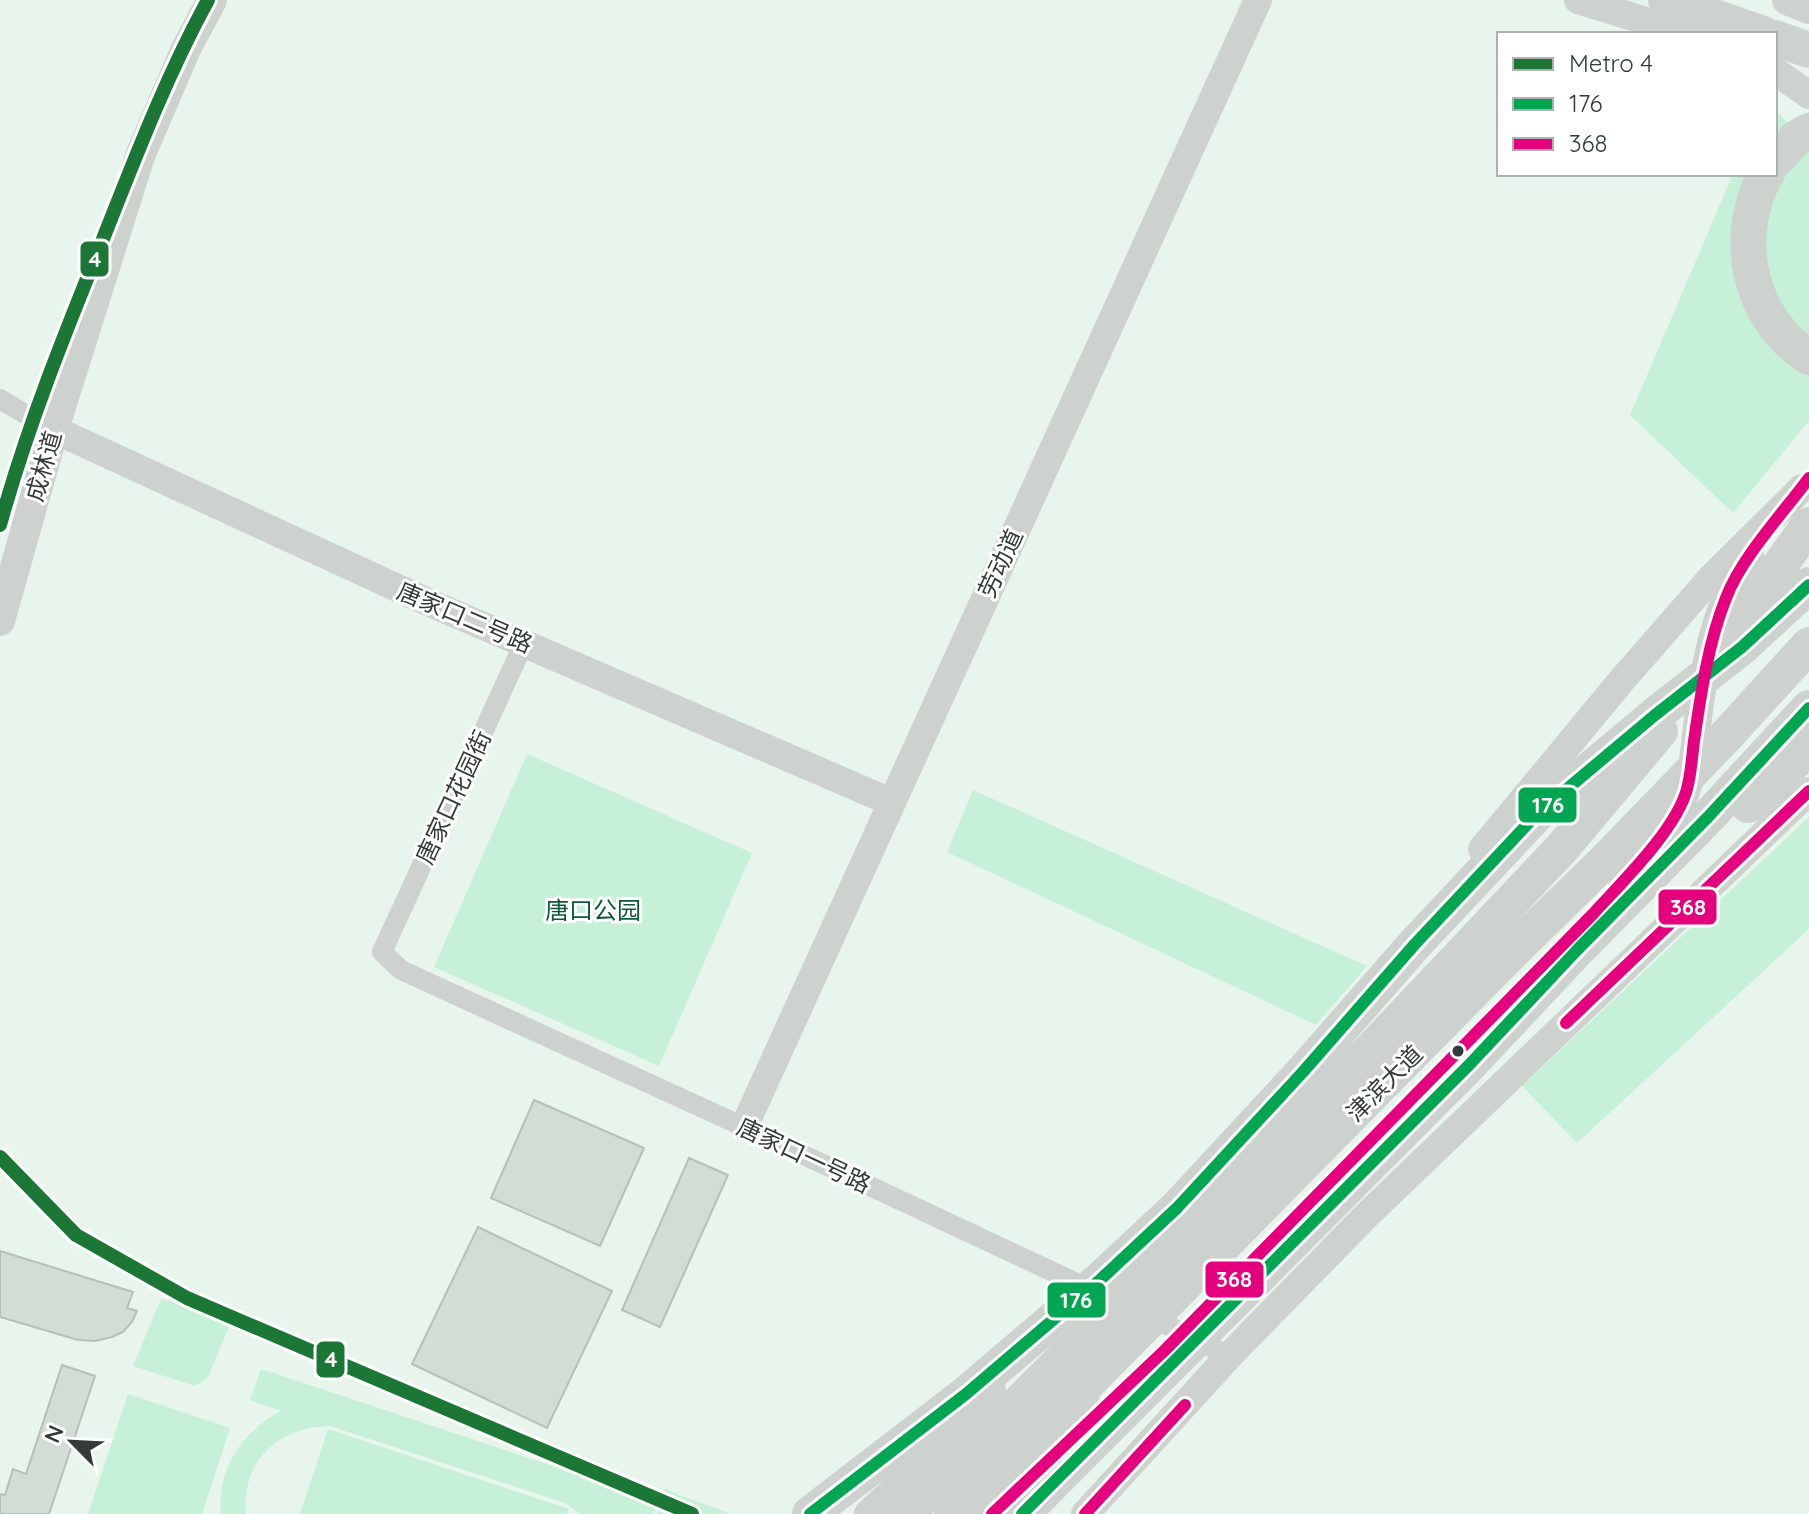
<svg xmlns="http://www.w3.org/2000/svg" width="1809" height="1514" font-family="Quicksand,'Noto Sans SC',sans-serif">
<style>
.green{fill:#c7f0d8}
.building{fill:#d1ddd5;stroke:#b5c0b9;stroke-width:2}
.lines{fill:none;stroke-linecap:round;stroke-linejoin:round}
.street{stroke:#ced2cf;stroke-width:20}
.secondary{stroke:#ced2cf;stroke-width:28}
.primary{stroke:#ced2cf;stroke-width:30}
.highway{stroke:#ced2cf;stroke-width:36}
.bus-1-casing{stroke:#fff;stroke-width:18}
.bus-2-casing{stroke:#fff;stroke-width:18}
.bus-1{stroke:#00a651;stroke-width:12}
.bus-2{stroke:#e5007d;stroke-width:12}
.metro-1-casing{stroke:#fff;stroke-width:20}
.metro-1{stroke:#1c7736;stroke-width:14}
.bus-dot{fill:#323c36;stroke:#fff;stroke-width:3}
.labels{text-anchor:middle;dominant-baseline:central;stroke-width:6;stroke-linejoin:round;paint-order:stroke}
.street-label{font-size:24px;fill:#323c36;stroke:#fff}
.park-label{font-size:24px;fill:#0b5b3a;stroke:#fff}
.line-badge{stroke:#fff;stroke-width:3}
.badge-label{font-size:22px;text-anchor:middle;font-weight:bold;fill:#fff}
</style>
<rect width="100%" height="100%" fill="#e7f5ec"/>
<!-- green -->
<g class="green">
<path d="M1775 110 1809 142V421L1733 513 1630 415 1733 174H1775Z"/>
<path d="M527 754 752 853 659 1066 434 967Z"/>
<path d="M973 790 1367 966 1316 1025 947 852Z"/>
<path d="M1809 817V929L1577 1143 1522 1086Z"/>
<path d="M161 1299 174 1301 231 1322 208 1377 195 1386 133 1366Z"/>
<path d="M261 1369 658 1501 654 1514H580L565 1503 330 1426C278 1427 241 1461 246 1514H221C217 1468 242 1432 281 1411L250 1400Z"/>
<path d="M128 1394 230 1428 202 1514H88Z"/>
<path d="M328 1429 569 1509 567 1514H300Z"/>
<path d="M664 1489 731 1514H657Z"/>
</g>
<!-- building -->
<g class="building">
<path d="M534 1100 644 1148 600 1246 491 1198Z"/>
<path d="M689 1158 728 1175 660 1327 622 1310Z"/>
<path d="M478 1227 612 1291 547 1428 412 1364Z"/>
<path d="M0 1251 133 1292 127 1308 137 1311 132 1322 123 1332 112 1337 95 1341 78 1340 0 1317Z"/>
<path d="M62 1365 95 1376 49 1514H0V1494L5 1495 13 1469 26 1474Z"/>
</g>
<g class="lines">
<!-- street -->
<g class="street">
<path d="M0 399 42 424"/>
<path d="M524 643 382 952 401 970 744 1127 1096 1292"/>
<path d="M1147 1315 1229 1356"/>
</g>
<!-- secondary -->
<g class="secondary">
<path d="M1578 0 1688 34"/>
<path d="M1775 71 1809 95"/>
<path d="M42 424 430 603 891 802"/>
<path d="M1482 849 1622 680 1712 577 1802 488"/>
<path d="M1622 881C1646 854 1675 827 1686 791 1694 768 1695 742 1698 718 1705 662 1716 601 1750 555"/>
<path d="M744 1127 1258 0"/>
<path d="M868 1514 935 1451 992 1389"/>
<path d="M992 1514 1099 1412"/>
<path d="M1085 1514 1229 1356 1366 1216 1809 791"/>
</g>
<!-- primary -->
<g class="primary">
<path d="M1787 0 1809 9"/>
<path d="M0 621 54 429 140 156 186 49 212 0"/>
</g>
<!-- highway -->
<g class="highway">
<path d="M1666 0 1763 34"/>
<path d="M1775 38 1809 50"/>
<path d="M1775 161 1796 138 1809 131"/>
<path d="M1767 174C1757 188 1753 205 1750 221 1742 273 1763 328 1809 357"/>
<path d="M1723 644 1809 525"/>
<path d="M1748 805 1809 748"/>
<path d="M810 1514 966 1394 1101 1279 1177 1208 1302 1073 1415 944 1536 815 1655 715 1742 647 1809 585"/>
<path d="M906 1514 989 1433 1372 1049 1562 848 1660 731"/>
<path d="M952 1514 1049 1422 1511 953 1609 857 1727 735 1809 645"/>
<path d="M1022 1514 1469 1065 1578 949 1708 817 1809 708"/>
</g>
<!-- bus-1 casing -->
<g class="bus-1-casing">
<g id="bus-1">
<path d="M810 1514 966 1394 1101 1279 1177 1208 1302 1073 1415 944 1536 815 1655 715 1742 647 1809 585"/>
<path d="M1022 1514 1469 1065 1578 949 1708 817 1809 708"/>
</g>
</g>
<!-- bus-2 casing -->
<g class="bus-2-casing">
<g id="bus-2">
<path d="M1566 1023 1809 791"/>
<path d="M992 1514 1164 1351 1592 915C1621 883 1676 830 1687 789 1691 774 1692 757 1694 741 1701 693 1708 643 1726 598 1741 558 1783 513 1809 478"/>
<path d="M1085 1514 1185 1405"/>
</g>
</g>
<!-- bus-1 -->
<use href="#bus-1" class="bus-1"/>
<!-- bus-2 -->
<use href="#bus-2" class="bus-2"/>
<!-- metro-1 casing -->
<g class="metro-1-casing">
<g id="metro-1">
<path d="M0 525C27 427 65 333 103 239 135 158 166 77 208 0"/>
<path d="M0 1157 76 1235 187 1298 692 1514"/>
</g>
</g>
<!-- metro-1 -->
<use href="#metro-1" class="metro-1"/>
</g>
<!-- markers -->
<circle class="bus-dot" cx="1458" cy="1051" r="7"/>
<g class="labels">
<!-- street labels -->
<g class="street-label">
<text transform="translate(43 466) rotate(-74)">成林道</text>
<text transform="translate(1000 563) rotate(-65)">劳动道</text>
<text transform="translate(465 617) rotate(23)">唐家口二号路</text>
<text transform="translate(453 797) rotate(-65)">唐家口花园街</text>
<text transform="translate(1384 1083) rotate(-45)">津滨大道</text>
<text transform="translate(804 1155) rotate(25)">唐家口一号路</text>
</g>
<!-- park labels -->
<g class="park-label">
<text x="593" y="910">唐口公园</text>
</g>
</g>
<g class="line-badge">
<rect x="79" y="240" width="31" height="38" rx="8" fill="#1c7736"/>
<rect x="1517" y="786" width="61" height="38" rx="8" fill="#00a651"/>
<rect x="1657" y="888" width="61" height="38" rx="8" fill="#e5007d"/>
<rect x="1204" y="1260" width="61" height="39" rx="8" fill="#e5007d"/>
<rect x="1046" y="1281" width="61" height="38" rx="8" fill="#00a651"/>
<rect x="315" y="1340" width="31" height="39" rx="8" fill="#1c7736"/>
</g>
<g class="badge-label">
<text x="95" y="267">4</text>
<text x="1548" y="813">176</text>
<text x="1688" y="915">368</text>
<text x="1234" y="1287">368</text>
<text x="1076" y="1308">176</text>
<text x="331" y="1367">4</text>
</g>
<!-- legend -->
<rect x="1497" y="32" width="280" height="144" fill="#ffffff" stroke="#adb1af" stroke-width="2"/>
<rect x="1513" y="58" width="40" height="12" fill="#1c7736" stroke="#adb1af" stroke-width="2"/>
<text x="1569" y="72" font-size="24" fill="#323c36">Metro 4</text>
<rect x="1513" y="98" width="40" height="12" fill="#00a651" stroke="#adb1af" stroke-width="2"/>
<text x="1569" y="112" font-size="24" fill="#323c36">176</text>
<rect x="1513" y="138" width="40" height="12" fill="#e5007d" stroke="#adb1af" stroke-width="2"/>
<text x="1569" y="152" font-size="24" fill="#323c36">368</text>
<!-- north arrow -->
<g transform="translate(72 1442) rotate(294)" stroke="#ffffff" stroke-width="6" paint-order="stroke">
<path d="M0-6L14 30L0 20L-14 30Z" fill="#323c36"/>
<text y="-12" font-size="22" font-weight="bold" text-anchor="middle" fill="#323c36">N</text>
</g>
</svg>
